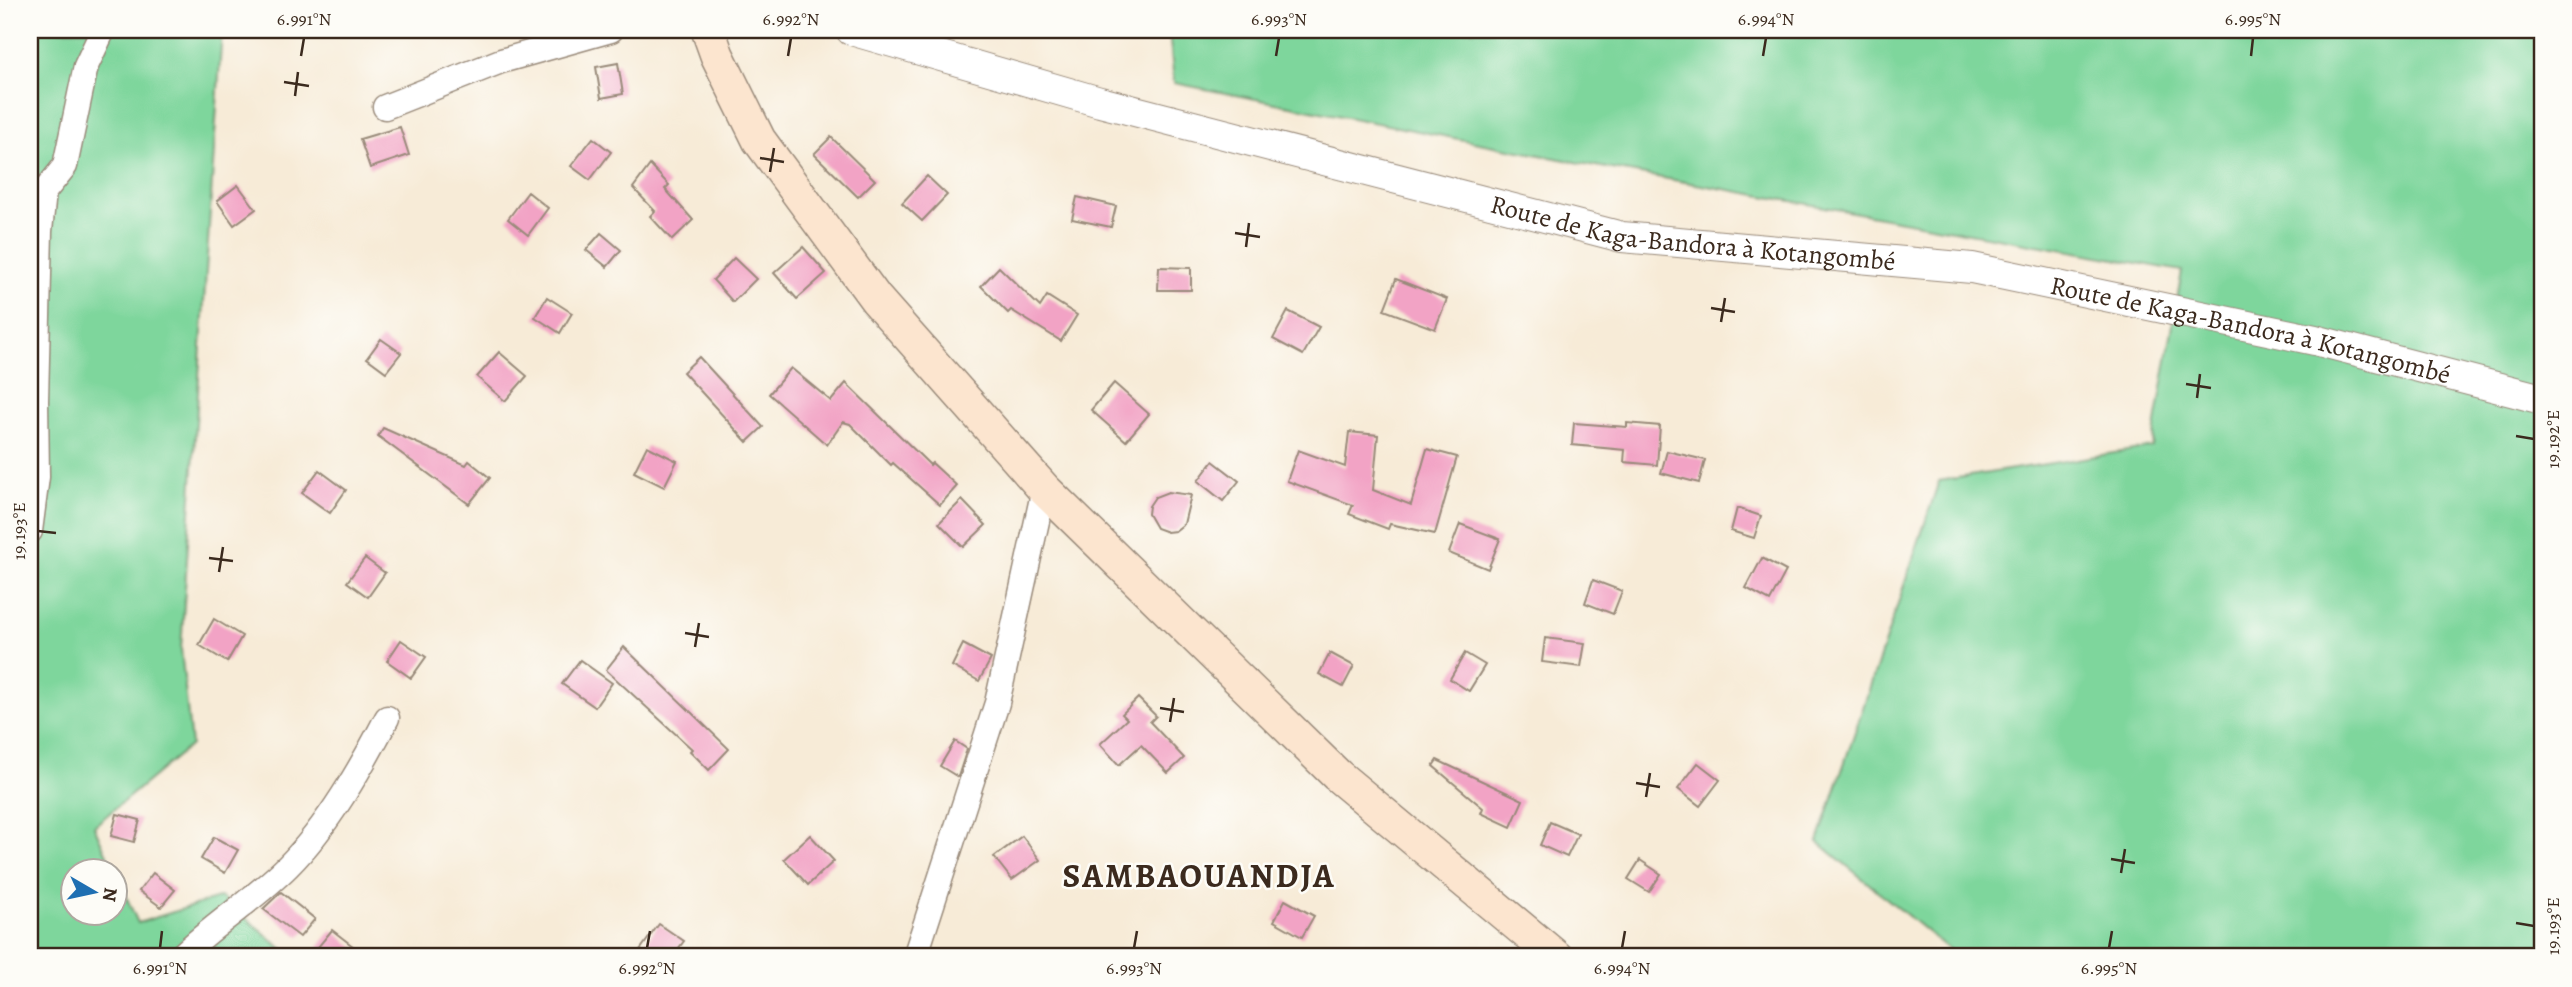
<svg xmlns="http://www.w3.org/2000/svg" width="2572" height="987" font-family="Alegreya,serif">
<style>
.green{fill:#7ed69c;stroke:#5c805d;stroke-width:2}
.building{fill:#f2a3c5}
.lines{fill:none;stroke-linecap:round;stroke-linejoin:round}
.minor-casing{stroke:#998a7a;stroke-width:27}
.tertiary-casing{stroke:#998a7a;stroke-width:32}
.secondary-casing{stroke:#998a7a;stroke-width:36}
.minor{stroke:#fff;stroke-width:24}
.tertiary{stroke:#fff;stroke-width:30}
.secondary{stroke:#fce5cf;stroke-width:33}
.ticks{fill:none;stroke:#3b2a1e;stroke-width:2.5}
.labels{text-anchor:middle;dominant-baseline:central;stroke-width:5;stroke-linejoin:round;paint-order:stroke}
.street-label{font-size:26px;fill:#3b2a1e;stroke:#fdfcf7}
.district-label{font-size:33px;font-weight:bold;letter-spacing:2px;fill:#3b2a1e;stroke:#fdfcf7}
.neatline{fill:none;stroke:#3b2a1e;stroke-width:2.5}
.ticks-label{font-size:18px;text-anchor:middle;fill:#3b2a1e}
</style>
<rect width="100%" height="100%" fill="#fdfcf7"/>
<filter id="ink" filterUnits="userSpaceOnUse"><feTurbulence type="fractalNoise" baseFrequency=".0143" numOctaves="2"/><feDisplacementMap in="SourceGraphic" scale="14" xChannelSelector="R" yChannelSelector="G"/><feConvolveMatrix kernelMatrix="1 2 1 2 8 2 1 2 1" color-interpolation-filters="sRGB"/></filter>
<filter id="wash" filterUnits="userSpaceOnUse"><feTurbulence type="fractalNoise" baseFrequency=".00686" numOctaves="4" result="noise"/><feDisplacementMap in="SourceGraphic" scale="28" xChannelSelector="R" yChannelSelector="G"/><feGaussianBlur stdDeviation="1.57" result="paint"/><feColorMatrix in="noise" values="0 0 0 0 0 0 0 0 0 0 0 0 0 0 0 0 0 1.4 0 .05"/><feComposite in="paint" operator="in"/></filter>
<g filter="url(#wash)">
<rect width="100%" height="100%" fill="#f7ebd7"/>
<!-- green -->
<g class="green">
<path d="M30 30H222L181 649 191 745 94 826 114 871 74 872V914H116V874L138 923 221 897 292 957H30Z"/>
<path d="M1169 30H2542V957H1958L1818 842 1939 481 2152 447 2182 271 1601 167 1174 83Z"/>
</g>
<g id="blocks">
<!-- building -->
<g class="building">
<path d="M618 63 623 94 601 98 596 67Z"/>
<path d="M400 127 409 155 370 168 360 139Z"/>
<path d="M831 137 875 180 858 197 814 154Z"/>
<path d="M593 138 611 152 590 180 571 166Z"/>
<path d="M650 165 669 185 665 189 693 220 672 240 650 216 655 211 633 188Z"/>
<path d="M927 176 947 195 922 221 902 203Z"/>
<path d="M238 185 256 209 234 225 217 201Z"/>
<path d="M528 192 548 208 528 235 508 219Z"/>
<path d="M1077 197 1116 206 1111 227 1072 219Z"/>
<path d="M601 233 621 250 607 267 586 250Z"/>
<path d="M803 247 826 273 797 299 774 273Z"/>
<path d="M734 258 756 279 733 302 713 280Z"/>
<path d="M999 267 1040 307 1047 296 1077 315 1061 341 1011 310 1008 313 981 286Z"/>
<path d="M1159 267 1191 268V290H1158Z"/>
<path d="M1396 279 1447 299 1435 329 1384 310Z"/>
<path d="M547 297 572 313 560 333 535 317Z"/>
<path d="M1288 311 1319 327 1303 355 1273 339Z"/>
<path d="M381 339 401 353 386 372 367 358Z"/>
<path d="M499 352 527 376 505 401 477 377Z"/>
<path d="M699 357 763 427 747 442 683 372Z"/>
<path d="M791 368 831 401 846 383 930 465 932 463 957 486 940 505 893 463 891 465 850 424 843 422 827 445 769 394Z"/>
<path d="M1114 383 1149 414 1126 441 1091 410Z"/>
<path d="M1574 423 1627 427V423L1660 426 1657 465 1624 462 1625 450 1572 445Z"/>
<path d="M383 428 466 465 469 461 490 478 469 504 378 436Z"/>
<path d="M1349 432 1378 435 1373 490 1411 505 1427 449 1457 457 1435 534 1390 524 1388 529 1349 514 1353 505 1287 481 1298 450 1345 467Z"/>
<path d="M647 446 677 461 664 487 634 472Z"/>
<path d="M1667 451 1705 460 1699 483 1661 473Z"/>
<path d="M1213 461 1239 481 1223 501 1198 481Z"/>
<path d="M319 470 346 490 330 513 302 493Z"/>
<path d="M1168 492 1191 495 1184 524 1175 531 1167 532 1156 528 1148 514 1149 506 1155 497Z"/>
<path d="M962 500 986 525 963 547 939 523Z"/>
<path d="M1737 508 1761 516 1754 538 1731 531Z"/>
<path d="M1460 524 1500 539 1488 569 1449 553Z"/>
<path d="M365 558 385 573 368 597 347 582Z"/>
<path d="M1762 558 1786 571 1770 601 1746 588Z"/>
<path d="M1593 580 1622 591 1613 614 1585 603Z"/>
<path d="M214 619 242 636 227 662 199 645Z"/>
<path d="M1545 638 1585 643 1581 667 1542 662Z"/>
<path d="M401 640 426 657 411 678 387 661Z"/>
<path d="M963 644 991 659 979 681 952 666Z"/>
<path d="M624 647 729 749 709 770 690 751 692 749 606 670Z"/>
<path d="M1330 653 1354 666 1343 687 1319 674Z"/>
<path d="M1465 653 1485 665 1469 691 1450 679Z"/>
<path d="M580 660 612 683 595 707 562 684Z"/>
<path d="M1138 698 1156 716 1150 722 1184 758 1168 773 1141 745 1119 765 1100 744 1127 719 1122 714Z"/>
<path d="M955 741 967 749 958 777 940 766Z"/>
<path d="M1437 760 1523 800 1511 827 1481 813 1483 808 1433 766Z"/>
<path d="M1698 763 1720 780 1700 806 1678 789Z"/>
<path d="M117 814 140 820 134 842 111 836Z"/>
<path d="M1550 822 1578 834 1567 857 1540 845Z"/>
<path d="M810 835 834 861 808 885 784 859Z"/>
<path d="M1022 836 1040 860 1012 880 994 857Z"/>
<path d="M214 837 238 850 225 873 201 859Z"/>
<path d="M1640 860 1661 874 1649 892 1628 879Z"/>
<path d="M153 873 175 890 161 907 139 891Z"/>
<path d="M281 892 315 919 300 937 263 909Z"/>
<path d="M1285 900 1314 916 1302 937 1274 921Z"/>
<path d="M659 924 684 941 672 957H635Z"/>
<path d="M332 930 367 957H331L318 947Z"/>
</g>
</g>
</g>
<g filter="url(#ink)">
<use href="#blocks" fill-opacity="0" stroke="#998a7a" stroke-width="2"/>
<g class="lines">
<!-- minor casing -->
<g class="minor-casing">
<g id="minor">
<path d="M385 107 501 61 611 30"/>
<path d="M30 531 37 477 36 401 40 231 44 192 65 166 86 66 103 30"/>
<path d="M180 957C214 924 255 899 288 866 328 826 361 768 387 718"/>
<path d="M915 957 997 703 1044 489"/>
</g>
</g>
<!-- tertiary casing -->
<g class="tertiary-casing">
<g id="tertiary">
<path id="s1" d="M851 30 1100 102 1622 237 1972 268 2315 340 2542 399"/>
</g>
</g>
<!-- secondary casing -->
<g class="secondary-casing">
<path id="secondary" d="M708 30 717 55 759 140 876 299 1044 489 1337 775 1556 957"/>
</g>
<!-- minor -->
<use href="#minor" class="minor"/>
<!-- tertiary -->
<use href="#tertiary" class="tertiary"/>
<!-- secondary -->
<use href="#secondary" class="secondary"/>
</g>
</g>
<!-- ticks -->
<path class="ticks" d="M301 56 304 38M788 56 791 38M1276 56 1279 38M1763 56 1766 38M2251 56 2253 38M284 82 309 86M295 96 298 72M760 158 784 162M770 172 774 148M1235 233 1260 237M1246 247 1249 223M1711 308 1735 312M1721 322 1725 298M2186 384 2211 388M2197 398 2200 374M2516 436 2534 439M38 531 56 533M209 558 233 561M219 572 223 547M685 633 709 637M695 647 699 623M1160 708 1184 712M1170 722 1174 698M1636 783 1660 787M1646 797 1650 773M2111 859 2135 863M2121 873 2125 849M2516 923 2534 926M160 948 162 931M647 948 650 931M1134 948 1137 931M1622 948 1625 931M2109 948 2112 931"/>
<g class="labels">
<!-- street labels -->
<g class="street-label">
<text stroke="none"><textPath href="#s1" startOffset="868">Route de Kaga-Bandora à Kotangombé</textPath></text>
<text stroke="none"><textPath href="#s1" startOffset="1435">Route de Kaga-Bandora à Kotangombé</textPath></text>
</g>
<!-- district labels -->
<g class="district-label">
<text x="1199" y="875">SAMBAOUANDJA</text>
</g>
</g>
<!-- margin -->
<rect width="2572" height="987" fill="none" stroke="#fdfcf7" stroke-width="77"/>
<!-- north arrow -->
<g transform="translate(94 892) rotate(99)"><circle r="33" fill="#fdfcf7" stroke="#afa8a0" stroke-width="2"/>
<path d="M0-5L12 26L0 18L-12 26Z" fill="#1f6fb2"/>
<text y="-10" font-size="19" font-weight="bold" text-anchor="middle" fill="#3b2a1e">N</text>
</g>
<rect x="38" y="38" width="2496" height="910" class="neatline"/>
<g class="ticks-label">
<text x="304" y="25">6.991°N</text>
<text x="791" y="25">6.992°N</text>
<text x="1279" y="25">6.993°N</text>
<text x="1766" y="25">6.994°N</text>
<text x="2253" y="25">6.995°N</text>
<text transform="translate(2553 439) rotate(-90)" y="6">19.192°E</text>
<text transform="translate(19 531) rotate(-90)" y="6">19.193°E</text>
<text transform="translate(2553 926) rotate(-90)" y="6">19.193°E</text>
<text x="160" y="974">6.991°N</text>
<text x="647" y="974">6.992°N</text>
<text x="1134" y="974">6.993°N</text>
<text x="1622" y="974">6.994°N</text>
<text x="2109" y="974">6.995°N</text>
</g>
</svg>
